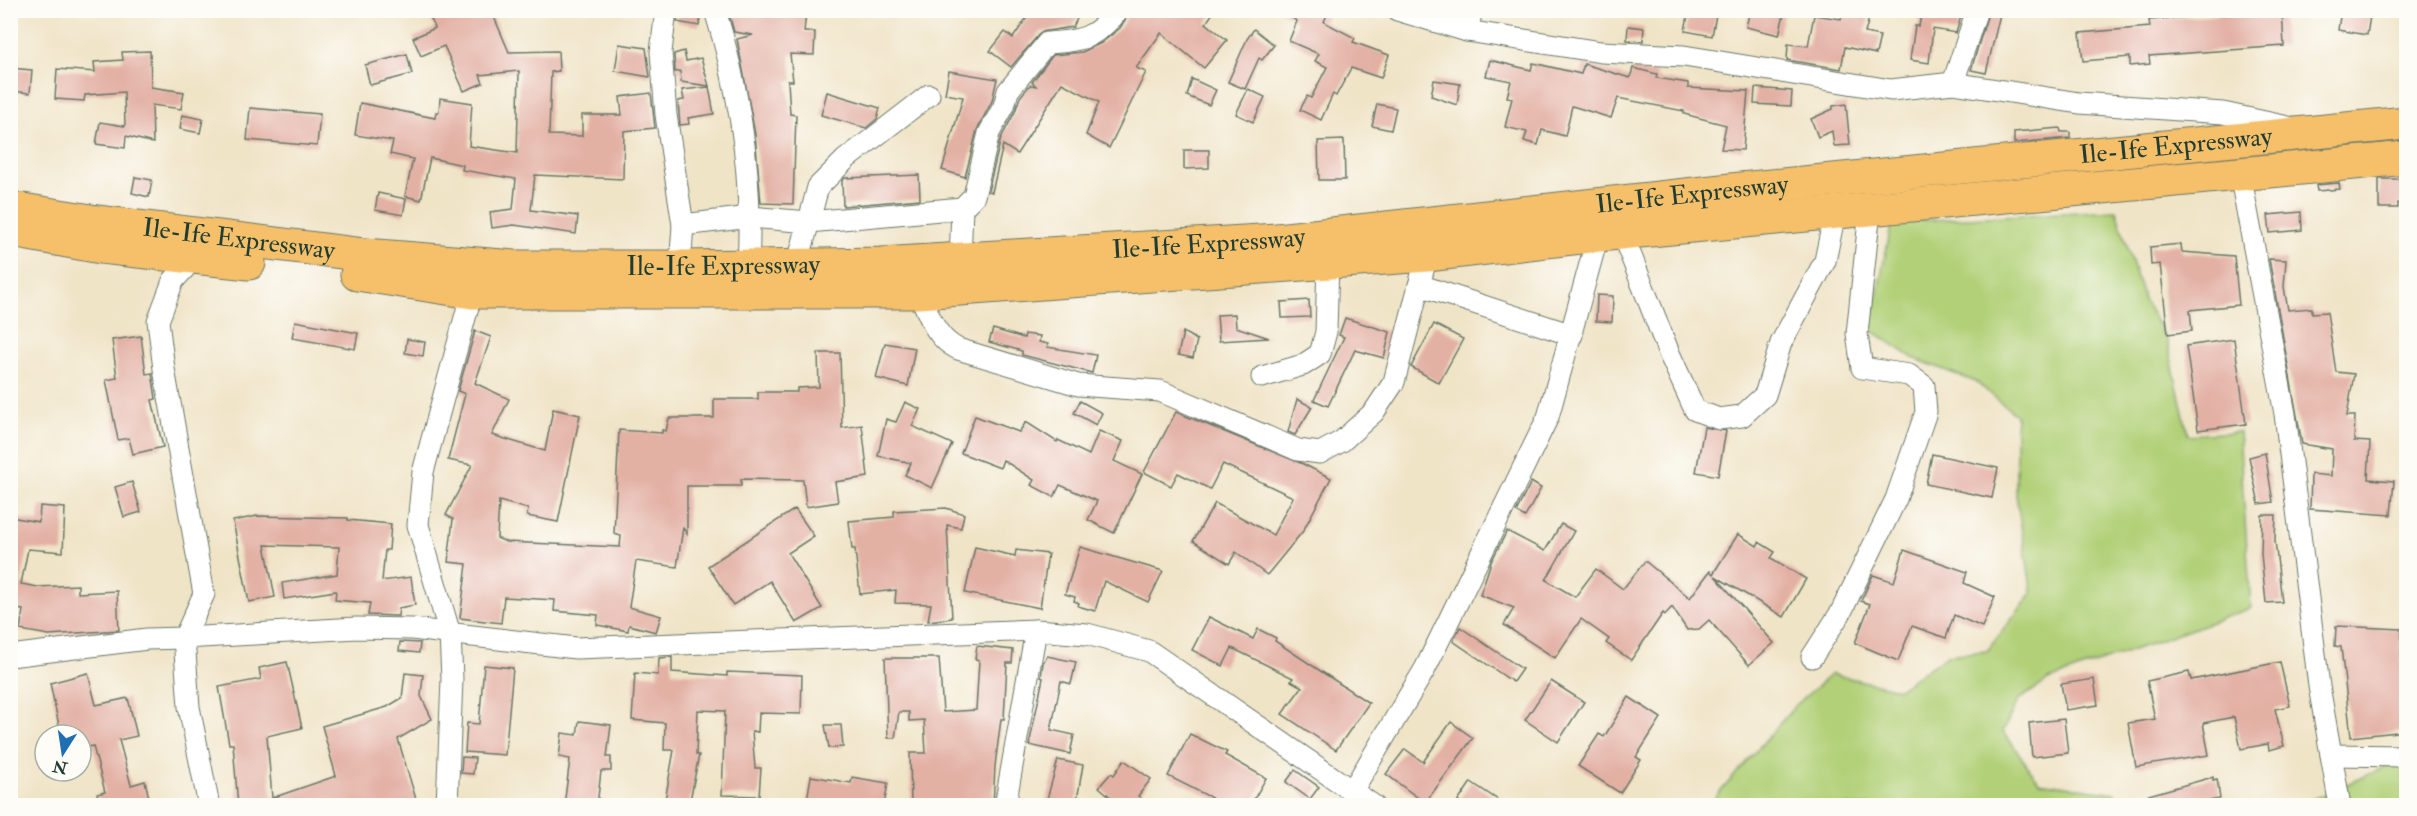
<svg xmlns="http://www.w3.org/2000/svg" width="2417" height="816" font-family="'IM FELL Double Pica',serif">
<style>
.green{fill:#b1d077;stroke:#688656;stroke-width:1.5}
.building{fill:#e3b0a4}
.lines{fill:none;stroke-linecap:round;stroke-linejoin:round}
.minor-casing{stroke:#687767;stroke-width:23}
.primary-casing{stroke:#687767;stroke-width:35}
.minor{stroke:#fff;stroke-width:21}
.primary{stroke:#f6c06b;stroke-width:33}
.labels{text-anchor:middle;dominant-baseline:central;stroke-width:4.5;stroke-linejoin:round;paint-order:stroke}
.street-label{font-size:26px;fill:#1f3d34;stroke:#fdfcf7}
</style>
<rect width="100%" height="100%" fill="#fdfcf7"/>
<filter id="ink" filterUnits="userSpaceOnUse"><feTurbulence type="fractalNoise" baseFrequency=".0167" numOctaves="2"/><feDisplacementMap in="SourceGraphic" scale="12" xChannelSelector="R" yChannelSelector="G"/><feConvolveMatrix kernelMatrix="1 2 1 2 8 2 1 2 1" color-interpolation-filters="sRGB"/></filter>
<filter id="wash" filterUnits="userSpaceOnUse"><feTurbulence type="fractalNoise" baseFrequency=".008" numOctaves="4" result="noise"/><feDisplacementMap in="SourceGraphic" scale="24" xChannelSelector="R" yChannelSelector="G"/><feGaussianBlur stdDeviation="1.35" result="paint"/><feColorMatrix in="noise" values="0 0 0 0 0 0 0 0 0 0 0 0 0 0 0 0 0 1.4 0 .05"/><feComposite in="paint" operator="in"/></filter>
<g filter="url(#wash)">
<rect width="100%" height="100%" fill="#f0e4c7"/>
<!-- green -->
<g class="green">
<path d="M2116 210 2144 300 2167 340 2188 435 2239 432 2251 608 2049 680 2018 700 2003 731 2039 782 2114 793 2122 805 1708 806 1795 706 1831 674 1898 689 1948 655 1987 651 2032 593 2016 495V415L1976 382 1913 358 1870 329 1892 222Z"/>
<path d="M2392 764 2406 766V805L2298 806Z"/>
</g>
<g id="blocks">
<!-- building -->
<g class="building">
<path d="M427 10H491L509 52 558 51 559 71 551 72 549 135 582 136V115H622L620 97 651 93 655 128 624 131 623 179 535 175 531 210 578 216 576 234 514 225 492 228 490 212 513 209 516 179 462 170 463 165 430 158 421 200 405 196 413 159 390 154 393 141 355 135 360 103 435 118 436 112H439L440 98 472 103 469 146 517 153 519 71 480 75 483 83 464 91 444 46 421 56 413 38 435 28Z"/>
<path d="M679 10H702L699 26 677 22Z"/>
<path d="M1032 10H1081L1073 27 1041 32 1011 67 990 51 1005 32 1013 38Z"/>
<path d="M1131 10H1215L1206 23 1227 40 1204 68 1161 33 1136 68 1146 72 1109 148 1086 135 1099 102 1062 83 1017 154 1003 145 992 192 988 191 1001 138 1015 112 1020 97 1030 85 1036 86 1032 82 1053 55 1082 52 1101 43 1120 28Z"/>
<path d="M1279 10H1329L1324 22 1355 38 1353 42 1389 55 1381 78 1351 68 1336 96 1333 94 1321 120 1300 110 1307 96 1311 98 1327 67 1315 61 1319 54 1289 41 1297 21Z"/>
<path d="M1689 10H1717L1712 36 1685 31Z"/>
<path d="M1750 10H1785L1779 35 1746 27Z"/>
<path d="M1843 10H1871L1865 33 1880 36 1876 54 1845 47 1841 69 1787 60 1788 44 1808 46 1814 15 1841 19Z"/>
<path d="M1922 10H1963L1956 33 1933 29 1929 63 1910 60 1915 26H1919Z"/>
<path d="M1989 10H2001L1986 73 1971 70Z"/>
<path d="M2235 10H2282L2284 46 2149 56 2150 64 2130 66V57L2083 61 2080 33 2150 27 2149 20 2235 14Z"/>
<path d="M2341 10H2371L2367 35 2338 30Z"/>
<path d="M728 11 806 13 804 32H815L814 55 790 54 793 81H788L790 114 796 115 793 204 761 203 755 134 737 39 753 35 734 32Z"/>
<path d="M1628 26 1644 28 1643 41 1627 40Z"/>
<path d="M1254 29 1274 45 1262 60 1259 58 1245 89 1228 82 1247 39Z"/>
<path d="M619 44 646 48 650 77 615 71Z"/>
<path d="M150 51 151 87 184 92 181 109 152 105 153 143 126 136 125 148 96 144 100 122 125 126 124 92 85 95 84 101 55 99 57 69 95 72 94 62 123 60 122 52Z"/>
<path d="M684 51 686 61 701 58 709 86 681 82 680 71 675 72 674 54Z"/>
<path d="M407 54 412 74 370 85 365 65Z"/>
<path d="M1490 60 1531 70 1533 63 1581 74 1584 64 1630 78 1633 68 1657 74 1656 78 1688 83V88L1748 91 1743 150 1721 149 1726 125 1684 114V111L1618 98 1611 118 1572 106 1565 136 1542 130 1538 145 1524 141 1527 132 1505 127 1512 98 1507 97 1511 81 1486 76Z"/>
<path d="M10 68 32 70 30 93 10 91Z"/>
<path d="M949 71 997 79 992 101 977 130 965 177 942 170 963 97 945 94Z"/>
<path d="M1192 79 1216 90 1209 105 1187 96Z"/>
<path d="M1434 80 1460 84 1457 105 1431 96Z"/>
<path d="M709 87 714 114 688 118 689 124 680 125 678 101 684 100 682 90Z"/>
<path d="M1755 88 1792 91 1791 106 1754 104Z"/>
<path d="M1248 89 1265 97 1253 122 1236 114Z"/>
<path d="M827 92 880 108 877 119 866 128 821 115Z"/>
<path d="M1377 104 1396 108 1391 130 1372 126Z"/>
<path d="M1846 104 1850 145 1834 146 1832 131 1818 137 1811 119 1833 109V106Z"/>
<path d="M250 108 320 114 317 146 247 140Z"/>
<path d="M182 115 203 119 200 133 180 129Z"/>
<path d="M2060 128 2061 132H2070V138L2014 143V132Z"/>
<path d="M1344 140 1345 180H1319L1318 141Z"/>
<path d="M1184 150H1209V168L1184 169Z"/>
<path d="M919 175 920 199 843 206 842 181 845 178Z"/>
<path d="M135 177 152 180 149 197 132 193Z"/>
<path d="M2379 179H2406V204L2398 203V208H2379Z"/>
<path d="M2339 183 2340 189 2317 191 2316 185Z"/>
<path d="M378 193 406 199 403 215 375 210Z"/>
<path d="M2301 212 2302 230 2270 233 2268 215Z"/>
<path d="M2181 244 2182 252 2234 256 2239 305 2190 310 2192 331 2168 334 2160 264 2151 265 2150 247Z"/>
<path d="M2269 259 2286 260 2284 287 2288 310 2312 308V313L2327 312 2336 372 2354 374 2347 416H2355L2354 441 2370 442 2368 479 2394 481 2391 515 2310 509 2311 474 2331 476 2332 449 2302 444Z"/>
<path d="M1597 295 1613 296 1612 322 1596 321Z"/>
<path d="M1309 300 1310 317 1282 318 1281 302Z"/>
<path d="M1235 314 1236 327 1269 338 1219 341 1217 315Z"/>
<path d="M1345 318 1390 332 1384 358 1355 350 1328 406 1314 400 1344 337 1339 335Z"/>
<path d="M295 321 358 333 355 349 292 338Z"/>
<path d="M1434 324 1463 339 1439 383 1411 367Z"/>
<path d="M993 329 1024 338 1025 334 1040 336 1039 342 1048 344 1047 347 1096 355 1092 373 1022 355V351L989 342Z"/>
<path d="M475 331 491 337 475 383 509 399 492 435 545 451 553 409 580 415 558 522 527 516 528 509 499 501 497 538 506 542 620 547 621 536 614 534 619 430 662 433V430L666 431 669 418H714V399H758V392H797V388L819 387 818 353H840L842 428 862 425 868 477 835 482 838 502 806 507 803 480 741 479V486H687V534L683 528 677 567 636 561 629 607 661 616 656 632 629 625 628 631 597 625 598 615 554 611 555 600 504 597 501 623 460 618 467 564 448 562 453 519 446 515 472 465 448 460 465 394 458 391Z"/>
<path d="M1183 332 1197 340 1193 358 1178 355Z"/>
<path d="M141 336 146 374 152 373 156 399 152 400 163 447 133 454 129 438 118 440 106 380 117 378 112 340Z"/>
<path d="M407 339 425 342 423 356 405 353Z"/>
<path d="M2234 339 2246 424 2198 430 2186 346Z"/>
<path d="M885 343 915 348 908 386 876 378Z"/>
<path d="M1297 399 1312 407 1295 435 1288 432Z"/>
<path d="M1080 401 1102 413 1096 425 1074 413Z"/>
<path d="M905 402 920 409 912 426 952 444 932 488 905 475 911 463 878 456 886 419 896 422Z"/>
<path d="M1176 412 1303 464 1331 478 1303 531 1267 575 1236 552 1229 564 1193 541 1215 503 1273 535 1293 497 1223 464 1210 489 1178 473 1171 486 1144 472Z"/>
<path d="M975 416 1019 432 1026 422 1057 442 1058 440 1089 455 1099 431 1123 441 1114 461 1142 474 1114 533 1088 520 1097 501 1060 485 1054 497 1031 485 1034 480 1003 460 1000 468 961 453Z"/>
<path d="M1704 427 1726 431 1718 476 1696 472Z"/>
<path d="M2265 453 2273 502 2259 504 2249 457Z"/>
<path d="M1932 454 1998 468 1992 498 1926 484Z"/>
<path d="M132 482 141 512 124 517 115 487Z"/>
<path d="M1531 482 1541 488 1525 517 1516 512Z"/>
<path d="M40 506 65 508 63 552 28 549 21 584 38 587 78 585V593L117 591 119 630 49 635 20 630 23 610 10 608V517L39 522Z"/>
<path d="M946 508 964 514 961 528 947 525 952 618 928 621 931 604 895 603 896 590 860 594 855 549H852L849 521 894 517V511Z"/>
<path d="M795 509 814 536 788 553 822 608 796 623 770 581 733 605 708 566Z"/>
<path d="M2262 515H2276L2275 540 2282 602 2266 603 2261 554Z"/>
<path d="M257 516 348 518V520L391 524 389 550H385L382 581 411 577 415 605 399 608 398 616 368 615 370 603 335 600 336 591 284 599 282 583 337 574 339 547 265 545 275 597 249 602 233 521Z"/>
<path d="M1561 524 1574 531 1546 580 1575 597 1596 569 1623 589 1645 561 1690 598 1710 571 1713 574 1738 534 1757 546 1759 542 1775 552 1771 558 1806 579 1784 617 1715 576 1774 643 1749 665 1709 620 1699 629 1687 630 1672 607 1665 615 1663 613 1631 660 1606 643 1609 639 1581 619 1555 658 1504 625 1514 608 1480 595 1491 562 1507 531 1545 551Z"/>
<path d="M975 547 1015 556 1016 550 1048 554 1040 608 965 593Z"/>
<path d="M1080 547 1163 571 1148 602 1104 581 1095 611 1078 606 1079 603 1074 601 1075 597 1065 594Z"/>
<path d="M1904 550 1967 572 1964 583 1995 597 1982 627 1954 615 1946 638 1912 626 1898 661 1855 643 1870 604 1861 601 1873 575 1894 582Z"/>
<path d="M1209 617 1253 639 1258 629 1276 638 1275 641 1369 703 1336 750 1282 714 1302 687 1291 681 1293 678 1232 648 1223 666 1192 650Z"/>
<path d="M2336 626 2402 629 2401 664H2404L2406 685V731L2351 737 2341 647 2335 646Z"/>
<path d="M1460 627 1522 669 1513 682 1453 641Z"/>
<path d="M400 642 420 643 419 653 399 651Z"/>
<path d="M977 646 1013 650 1012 663H1007L1004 719H1001L995 766 993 806H911L910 753H926L924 720 909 721V712H899L895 738H888L885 658H939L943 712 976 710 979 660 975 659Z"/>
<path d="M1047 656 1076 662 1071 684 1061 681 1051 730 1074 735 1070 754 1029 745 1043 678 1041 677 1043 663Z"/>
<path d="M672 657V672L727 676V672L802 675 801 714 759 713 758 732 752 731 755 768H761L759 796 722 795 725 711 698 710 696 755H699L689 806H664L674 750H664L665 723 632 720 635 673 658 675 659 658Z"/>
<path d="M287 662 302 728 267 736 272 798 336 776 322 726 387 707 402 698 405 673 423 675 421 696 432 719 398 739 418 806H238L233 744H229L219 687 261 679 259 668Z"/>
<path d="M2280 662 2290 706 2275 709 2284 746 2269 750 2268 744 2241 749 2234 717 2203 723 2209 755 2136 767 2128 723 2155 719 2147 681 2189 672 2191 680Z"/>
<path d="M484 665 513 668 505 755 465 752 467 723 479 724Z"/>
<path d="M88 673 96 705 128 698 137 736 119 740 131 785 145 781 151 806H100L97 794 105 792 93 746 81 748V735H61L50 683Z"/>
<path d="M2094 679 2098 705 2066 710 2061 684Z"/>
<path d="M1551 681 1584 702 1558 742 1525 720Z"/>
<path d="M1629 697 1661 718 1636 757 1641 760 1620 793 1578 766 1599 734 1604 737Z"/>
<path d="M2064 719 2068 753 2032 757 2029 723Z"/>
<path d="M579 721 611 725 607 757H611V771H601L597 806H564L570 759 559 757 562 733 577 735Z"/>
<path d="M1451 722 1473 738 1425 803 1386 774 1405 749 1423 762Z"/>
<path d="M825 725H841L843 747 829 748Z"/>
<path d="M1190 734 1227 752 1225 755 1266 778 1250 806H1207L1212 798 1168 776Z"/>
<path d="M462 757 475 758 473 774 461 773Z"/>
<path d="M1058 760 1083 765 1076 806H1045Z"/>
<path d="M1124 760 1151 779 1138 796 1150 806H1121L1099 787 1111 773 1114 775Z"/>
<path d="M1295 770 1319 787 1310 799 1286 782Z"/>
<path d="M811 776 851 783 852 777 888 783 884 806H806Z"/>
<path d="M2213 777V780L2217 779 2220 799 2209 801 2210 806H2127V801Z"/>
<path d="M1471 782 1507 806H1455Z"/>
</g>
</g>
</g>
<g filter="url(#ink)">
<use href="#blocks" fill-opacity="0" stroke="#687767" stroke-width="1.5"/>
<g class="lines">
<!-- minor casing -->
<g class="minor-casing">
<g id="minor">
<path d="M666 10 661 52 666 115 683 225 680 267"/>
<path d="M715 10C740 92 753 179 748 264"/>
<path d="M1397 10 1467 31 1601 52 1684 56 1891 90 1953 83 2079 103 2223 113 2288 127"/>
<path d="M1467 31 1472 10"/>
<path d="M1953 83 1977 10"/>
<path d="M2240 173 2285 414 2319 686 2340 806"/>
<path d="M683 225 750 217 809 222 962 208 974 196 989 133 1004 106 1008 91 1047 43C1083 41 1095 38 1119 10"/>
<path d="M1622 233 1669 353 1695 410 1719 419 1742 416 1765 395 1781 343 1825 261 1835 213"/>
<path d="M960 261 962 208"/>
<path d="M797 266 818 187 846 159 929 95"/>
<path d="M1419 285 1572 335"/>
<path d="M919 292C929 315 935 338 958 349L1078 385 1160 391 1298 450 1320 453 1342 441 1374 412 1394 382 1427 255"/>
<path d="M1262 377 1303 365 1320 354 1326 332 1328 262"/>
<path d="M10 656 147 639 184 638 204 594 164 369 158 321 173 281 195 257"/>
<path d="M1812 657 1841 612 1896 499 1926 412 1924 386 1909 375 1862 368 1857 334 1870 210"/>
<path d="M2331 755 2406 756"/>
<path d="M1352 791 1425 669 1548 417 1598 235"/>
<path d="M209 806 189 707 184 638 357 628 412 629 576 648 1036 630 1087 634 1149 651 1374 806"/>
<path d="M447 806 452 679 450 634 418 525 423 472 472 292"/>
<path d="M1005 806 1036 630"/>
</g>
</g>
<!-- primary casing -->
<g class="primary-casing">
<g id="primary">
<path id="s1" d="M10 208 91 221 365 255 515 267H680L881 264 1277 240 1731 190 2406 123"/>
<path d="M18 232 101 247 249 263"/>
<path d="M357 274 472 292H919L1427 255 1598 235 2406 158"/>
</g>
</g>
<!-- minor -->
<use href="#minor" class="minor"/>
<!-- primary -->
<use href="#primary" class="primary"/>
</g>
</g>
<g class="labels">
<!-- street labels -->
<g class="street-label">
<text stroke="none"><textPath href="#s1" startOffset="2175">Ile-Ife Expressway</textPath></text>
<text stroke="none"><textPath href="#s1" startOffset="1689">Ile-Ife Expressway</textPath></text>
<text stroke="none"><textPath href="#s1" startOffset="231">Ile-Ife Expressway</textPath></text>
<text stroke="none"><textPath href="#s1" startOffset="1203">Ile-Ife Expressway</textPath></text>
<text stroke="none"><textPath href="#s1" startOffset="717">Ile-Ife Expressway</textPath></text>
</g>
</g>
<!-- margin -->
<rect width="2417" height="816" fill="none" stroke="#fdfcf7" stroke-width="36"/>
<!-- north arrow -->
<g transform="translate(63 753) rotate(192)"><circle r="28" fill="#fdfcf7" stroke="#a4b0a9" stroke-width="1.5"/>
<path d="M0-4.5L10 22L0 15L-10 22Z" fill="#1f6fb2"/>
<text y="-9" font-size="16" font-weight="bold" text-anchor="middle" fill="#1f3d34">N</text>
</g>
</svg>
